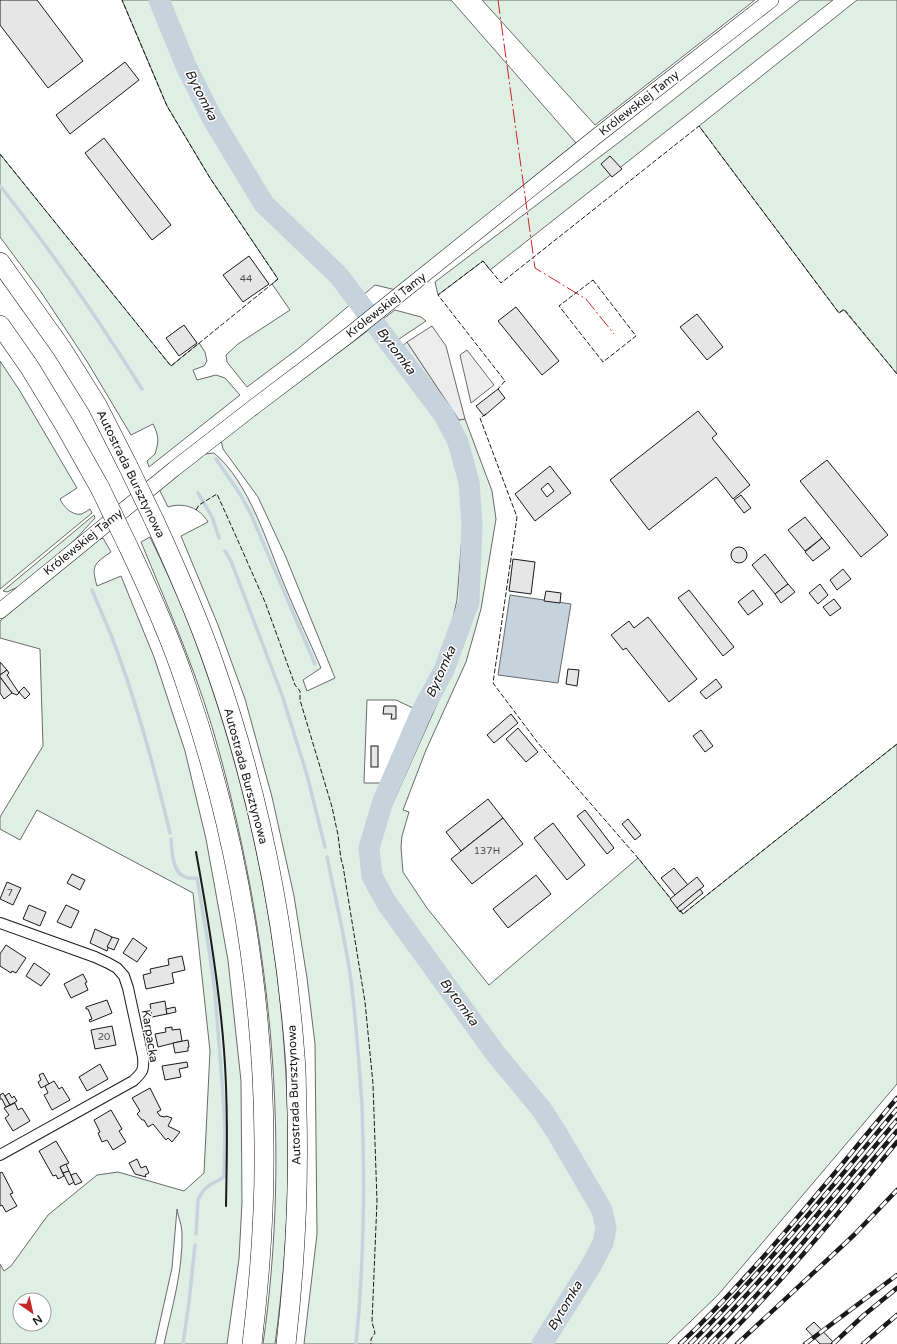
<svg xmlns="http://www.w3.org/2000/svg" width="897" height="1344" font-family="'Varela Round',sans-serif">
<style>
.green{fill:#e0efe3;stroke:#6a6a6a;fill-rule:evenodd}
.parking{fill:#ededed;stroke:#6a6a6a}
.water{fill:#c6d2dc;stroke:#6a6a6a}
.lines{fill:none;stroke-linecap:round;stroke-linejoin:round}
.stream{stroke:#c6d2dc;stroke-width:3.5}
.river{stroke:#c6d2dc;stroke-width:21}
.building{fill:#e6e6e6;stroke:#1a1a1a;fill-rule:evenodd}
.street-casing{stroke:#1a1a1a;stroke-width:12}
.secondary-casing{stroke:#1a1a1a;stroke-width:16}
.highway-casing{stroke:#1a1a1a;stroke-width:20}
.street{stroke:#fff;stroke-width:10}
.secondary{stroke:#fff;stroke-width:15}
.highway{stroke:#fff;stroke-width:19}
.rail-casing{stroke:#1a1a1a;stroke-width:4.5}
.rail{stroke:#fff;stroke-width:3;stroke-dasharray:9;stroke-linecap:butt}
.highway-bridge-casing{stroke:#1a1a1a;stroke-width:20;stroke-linecap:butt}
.highway-bridge{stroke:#fff;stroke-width:19}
.fence{stroke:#1a1a1a;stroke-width:1;stroke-dasharray:5 2;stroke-linecap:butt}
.wall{stroke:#1a1a1a;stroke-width:2}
.power{stroke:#c62828;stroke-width:1;stroke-dasharray:14 3 2 3;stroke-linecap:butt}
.labels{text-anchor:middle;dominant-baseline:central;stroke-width:3;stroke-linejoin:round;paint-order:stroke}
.number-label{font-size:10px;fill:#4d4d4d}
.street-label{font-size:12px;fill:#1a1a1a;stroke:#fff}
.water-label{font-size:13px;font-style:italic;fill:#1a1a1a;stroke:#fff}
</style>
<rect width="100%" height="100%" fill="#fff"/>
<!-- green -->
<g class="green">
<path d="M122 0H151L191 94 227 159 264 215 327 275 352 303 299 348 247 387 227 362 226 355 238 344 290 310 272 284 278 279 210 178 167 106Z"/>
<path d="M166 0H451L576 143 396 290 375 285 361 297 348 274 266 199 225 127 194 65Z"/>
<path d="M482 0H755L595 125Z"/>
<path d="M800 0H833L490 270 483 261 438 295 435 282 626 137Z"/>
<path d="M857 0H897V374L844 310 839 313 699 126Z"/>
<path d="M0 154 171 366 199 343 205 352 207 361 204 366 193 370 197 380 216 375 225 378 240 395 149 467 147 461 155 454C159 441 159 436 153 424L131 435 88 363 41 292 0 237Z"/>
<path d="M395 310 421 317 426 321 393 343 379 322Z"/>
<path d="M370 329 435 410 446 430 461 471 464 510 457 600 448 640 423 692 407 737H403L413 708 396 700H367L364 783H386L377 800 383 801 392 805 454 666 474 604 478 513 472 464 453 422 400 348 407 342 459 420 465 419 492 491 496 519 481 609 466 662 426 750 403 810 409 812 402 836 401 847 403 872 427 908 489 985 638 858 683 914 897 744V1084L718 1295 667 1344H304L317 1234 315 1044 307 978 294 896 272 797 245 699 218 625 181 536 208 522C200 508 184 502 168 507L159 489 204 454 214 453C249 482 267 543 284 584 296 613 309 640 321 668L303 680 307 691 335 678 285 555 258 497 223 449 221 440Z"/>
<path d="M0 361 20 391 77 488 60 499C63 506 72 516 81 514 84 513 87 511 90 509L92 513 0 589Z"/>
<path d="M94 515 95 518 72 543 20 586 7 592 3 591Z"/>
<path d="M150 537C163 564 175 590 186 617 276 846 309 1100 275 1344H263C291 1148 272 946 220 755 201 682 170 612 141 542Z"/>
<path d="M103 538 111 552C94 564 91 565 97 586L121 576 154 657 185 751 206 839 228 960 241 1081 242 1202 239 1259 227 1344H164C172 1307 183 1271 182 1233 182 1225 178 1217 177 1209L172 1268 155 1344H0V1264L4 1271 11 1266 48 1215 97 1175 118 1172 184 1191 204 1173 210 1051 193 893 37 810 20 840 0 829V817L43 746 40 649 0 638V621L89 544ZM20 1300H44V1324H20Z"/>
</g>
<!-- parking -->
<g class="parking">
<path d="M432 326 446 346 465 419 459 420 407 342Z"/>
<path d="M467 350 494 385 471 403 460 355Z"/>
</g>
<!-- water -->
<path class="water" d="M510 595 571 604 558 683 498 675Z"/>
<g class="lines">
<!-- stream -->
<g class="stream">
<path d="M0 186C52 251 98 319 142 389"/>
<path d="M216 459 240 494 250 512 315 664"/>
<path d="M198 493 212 517 219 538"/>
<path d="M225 551 231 561 282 695 307 775 325 847"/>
<path d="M92 590C98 605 105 620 111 635 136 699 154 766 170 833"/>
<path d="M171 839C172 857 173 882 197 878L209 949 215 992 223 1095 225 1131 224 1176C221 1180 217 1181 213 1183 205 1187 201 1193 198 1200L196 1234"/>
<path d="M327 857C335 896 344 934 350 973 356 1017 359 1061 362 1105 365 1185 364 1265 356 1344"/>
<path d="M183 1344 189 1302 195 1245"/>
</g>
<!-- river -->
<path class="river" d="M159 0 186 66 212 118 264 204 339 276 444 415 458 442 469 482 472 525 469 602 444 670 422 711 383 801 369 848 372 876 386 902 495 1053 542 1110 557 1133 602 1210 606 1228 603 1243 592 1264 542 1344"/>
</g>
<!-- building -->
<g class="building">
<path d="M0 0H37L83 61 48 88 0 25Z"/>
<path d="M125 62 139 80 70 134 56 115Z"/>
<path d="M104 138 171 225 152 240 85 153Z"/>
<path d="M610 156 622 169 612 177 601 164Z"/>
<path d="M249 256 269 284 243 302 223 275Z"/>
<path d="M516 307 559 361 542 375 498 321Z"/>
<path d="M697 314 723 347 707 360 680 327Z"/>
<path d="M184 325 197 343 179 356 166 338Z"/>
<path d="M498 389 505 398 484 416 476 406Z"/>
<path d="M698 411 717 434 712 438 750 485 733 499 716 477 649 530 610 480Z"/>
<path d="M827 460 888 535 861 557 800 481Z"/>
<path d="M550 466 571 493 535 521 515 494ZM548 483 554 491 547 497 541 489Z"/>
<path d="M741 495 751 508 744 513 734 500Z"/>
<path d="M805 517 822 538 805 551 788 530Z"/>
<path d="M822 538 830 548 813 561 805 552Z"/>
<circle cx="739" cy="555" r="8"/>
<path d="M765 554 788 584 775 594 752 565Z"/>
<path d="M513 559 535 562 531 594 509 591Z"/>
<path d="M843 569 851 579 837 590 830 580Z"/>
<path d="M788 584 795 592 781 603 775 594Z"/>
<path d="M820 584 828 595 818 604 809 593Z"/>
<path d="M689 590 734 647 723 656 678 598Z"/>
<path d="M753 590 763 604 748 615 738 602Z"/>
<path d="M546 591 561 593 560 603 544 601Z"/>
<path d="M834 599 841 608 830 616 823 607Z"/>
<path d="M648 617 697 679 669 702 626 648 623 650 611 635 629 621 634 628Z"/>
<path d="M0 662 7 670 0 675Z"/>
<path d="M568 669 579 670 577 686 566 684Z"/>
<path d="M7 670 9 673 7 675 19 693 17 695 12 693 0 677V675Z"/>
<path d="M0 677 12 693 4 699 0 693Z"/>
<path d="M716 679 722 687 706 699 700 692Z"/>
<path d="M24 687 30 694 25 699 19 692Z"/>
<path d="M384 706H396V719H391L392 714H383Z"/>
<path d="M511 714 518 723 494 743 487 735Z"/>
<path d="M518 728 538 752 526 762 506 739Z"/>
<path d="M701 730 713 746 705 752 693 736Z"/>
<rect x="371" y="746" width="7" height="21"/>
<path d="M488 799 503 818 461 851 446 832Z"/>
<path d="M585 810 614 848 607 854 577 816Z"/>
<path d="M503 818 523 844 472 884 451 859Z"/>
<path d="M628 819 641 835 635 840 622 824Z"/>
<path d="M553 823 585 865 567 880 534 838Z"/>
<path d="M674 868 688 885 675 895 661 878Z"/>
<path d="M72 874 85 880 80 890 67 883Z"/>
<path d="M536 875 551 894 508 928 493 909Z"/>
<path d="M697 877 704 886 677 908 670 899Z"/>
<path d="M7 882 21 888 13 905 0 899Z"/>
<path d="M700 889 703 893 680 912 677 908Z"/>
<path d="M29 905 46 912 40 926 23 919Z"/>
<path d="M66 905 79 911 71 928 57 922Z"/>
<path d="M95 929 112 937 107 951 90 943Z"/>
<path d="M112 937 119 939 114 950 107 947Z"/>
<path d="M133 938 147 948 137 962 123 953Z"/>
<path d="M6 945 26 958 16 973 12 971 11 973 0 966V954Z"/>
<path d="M182 956 185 970 172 973 174 983 146 989 143 975 151 973 150 969 169 965 168 959Z"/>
<path d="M34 963 50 974 41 986 26 976Z"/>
<path d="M83 974 87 982 85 983 88 990 71 998 64 984Z"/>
<path d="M107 1000 112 1013 90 1022 89 1020 92 1019 88 1009H86V1007Z"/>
<path d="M165 1001 167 1014 152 1017 150 1004Z"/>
<path d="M175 1007 176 1012 167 1014 166 1009Z"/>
<path d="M112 1026 116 1045 95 1049 91 1030Z"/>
<path d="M172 1027V1030L180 1029 182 1041 158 1047 155 1034 166 1032 165 1028Z"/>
<path d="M188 1040 189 1047H188V1051L175 1053 173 1043Z"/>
<path d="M187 1062 188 1067 179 1069 181 1077 165 1080 162 1066Z"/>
<path d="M100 1064 108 1079 87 1091 79 1077Z"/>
<path d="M43 1073 49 1084 41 1088 38 1082 41 1080 39 1075Z"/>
<path d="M54 1081 59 1089 62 1087 70 1100 52 1110 44 1095 48 1093 45 1086Z"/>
<path d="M150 1088 161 1110 157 1112 160 1116 165 1117 166 1116 172 1118 168 1126 180 1132 172 1142 168 1138 166 1140 153 1124 148 1127 144 1120H142L137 1114 140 1111 132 1098Z"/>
<path d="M3 1093 10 1105 6 1107 2 1099H0V1095Z"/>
<path d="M9 1093 12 1098 14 1096 17 1101 10 1105 5 1096Z"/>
<path d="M15 1103 18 1110 22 1108 30 1121 13 1131 5 1118 9 1115 4 1108Z"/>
<path d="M111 1110 122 1129 119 1131 126 1142 113 1150 107 1140 102 1142 98 1133 100 1132 94 1120Z"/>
<path d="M56 1141 69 1163 60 1167 64 1176 58 1179 56 1175 53 1176 39 1151Z"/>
<path d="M137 1159 141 1168 146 1166 149 1173 145 1175 146 1177 135 1174 129 1163Z"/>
<path d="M66 1164 69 1171 63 1173 60 1167Z"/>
<path d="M69 1171 74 1182 69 1185 63 1173Z"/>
<path d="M2 1172 13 1193 10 1194 17 1206 6 1212 2 1205 0 1206V1173Z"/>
<path d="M76 1173 82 1182 75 1185 71 1175Z"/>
<path d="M814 1322 835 1344H820L806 1329Z"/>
</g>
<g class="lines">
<!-- street casing -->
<g class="street-casing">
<path id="street" d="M0 923 95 957 108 963 117 968 124 976 128 988 143 1057C144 1070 143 1072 133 1081L0 1155"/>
</g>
<!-- secondary casing -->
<g class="secondary-casing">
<path id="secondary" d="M0 611 174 469 255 406 349 335 598 135 771 0"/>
</g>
<!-- highway casing -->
<g class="highway-casing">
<g id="highway">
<path d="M0 262 62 349 97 405 128 466"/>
<path d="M0 325 30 368 64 424 100 488"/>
<path d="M155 522C177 570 198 617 215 667 259 792 285 924 295 1056 297 1074 296 1093 297 1111 299 1189 295 1267 286 1344"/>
<path d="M127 544C149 590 170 636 186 685 236 831 263 987 264 1142 265 1210 260 1277 252 1344"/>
</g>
</g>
<!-- street -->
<use href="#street" class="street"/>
<!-- secondary -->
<use href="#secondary" class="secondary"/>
<!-- highway -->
<use href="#highway" class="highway"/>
<!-- rail casing -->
<g class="rail-casing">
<g id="rail">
<path d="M680 1344C759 1269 827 1181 897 1098"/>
<path d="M690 1344C764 1270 830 1189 897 1109"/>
<path d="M700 1344C770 1273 833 1196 897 1120"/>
<path d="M710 1344C777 1277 836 1203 897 1131"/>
<path d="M720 1344C783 1281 840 1211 897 1142"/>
<path d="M737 1344 854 1235 897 1190"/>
<path d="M805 1344 897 1275"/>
<path d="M833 1344 864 1315 897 1288"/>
<path d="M863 1344 897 1315"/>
</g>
</g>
<!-- rail -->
<use href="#rail" class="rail"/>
<!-- highway-bridge casing -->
<g class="highway-bridge-casing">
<g id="highway-bridge">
<path d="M128 466 155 522"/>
<path d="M100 488 127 544"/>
</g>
</g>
<!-- highway-bridge -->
<use href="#highway-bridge" class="highway-bridge"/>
<!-- fence -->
<g class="fence">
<path d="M0 154 171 366 278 279 210 178 167 106 122 0"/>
<path d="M593 280 636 336 603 362 559 306Z"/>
<path d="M499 390 498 389 505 381 438 295 483 261 501 283 699 126 839 313 844 309 897 374"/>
<path d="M486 414 480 418 517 517 493 683 538 743 638 858 671 899"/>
<path d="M196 510 199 505 217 494 235 534 265 602 295 685 300 691V700L332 807 338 835 341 859 343 866 365 1002 373 1084 377 1201 372 1322 375 1333 371 1339V1344"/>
<path d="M680 910 683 914 897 744"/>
</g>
<!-- wall -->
<path class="wall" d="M196 852C208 917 219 984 224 1050 228 1102 227 1154 226 1206"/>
<!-- power -->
<path class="power" d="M498 0 535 268 586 299 614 334"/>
</g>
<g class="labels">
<!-- number labels -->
<g class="number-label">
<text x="246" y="279">44</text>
<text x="487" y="851">137H</text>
<text x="10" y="893">7</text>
<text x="104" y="1037">20</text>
</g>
<!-- street labels -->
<g class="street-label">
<text transform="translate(639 103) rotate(-38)">Królewskiej Tamy</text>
<text transform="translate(386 305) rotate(-38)">Królewskiej Tamy</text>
<text transform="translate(131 474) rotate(64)">Autostrada Bursztynowa</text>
<text transform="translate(83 542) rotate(-39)">Królewskiej Tamy</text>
<text transform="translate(246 776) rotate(75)">Autostrada Bursztynowa</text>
<text transform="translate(150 1036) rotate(81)">Karpacka</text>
<text transform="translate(294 1095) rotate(-92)">Autostrada Bursztynowa</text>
</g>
<!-- water labels -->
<g class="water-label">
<text transform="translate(201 95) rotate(63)">Bytomka</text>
<text transform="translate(396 351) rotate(53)">Bytomka</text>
<text transform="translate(441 672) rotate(-66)">Bytomka</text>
<text transform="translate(459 1002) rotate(54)">Bytomka</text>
<text transform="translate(565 1306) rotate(-59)">Bytomka</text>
</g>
</g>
<!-- north arrow -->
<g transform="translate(32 1312) rotate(146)"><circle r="19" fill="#ffffff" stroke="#a3a3a3"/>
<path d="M0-3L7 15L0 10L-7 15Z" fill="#c62828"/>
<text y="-6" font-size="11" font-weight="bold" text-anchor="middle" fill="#1a1a1a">N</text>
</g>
</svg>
